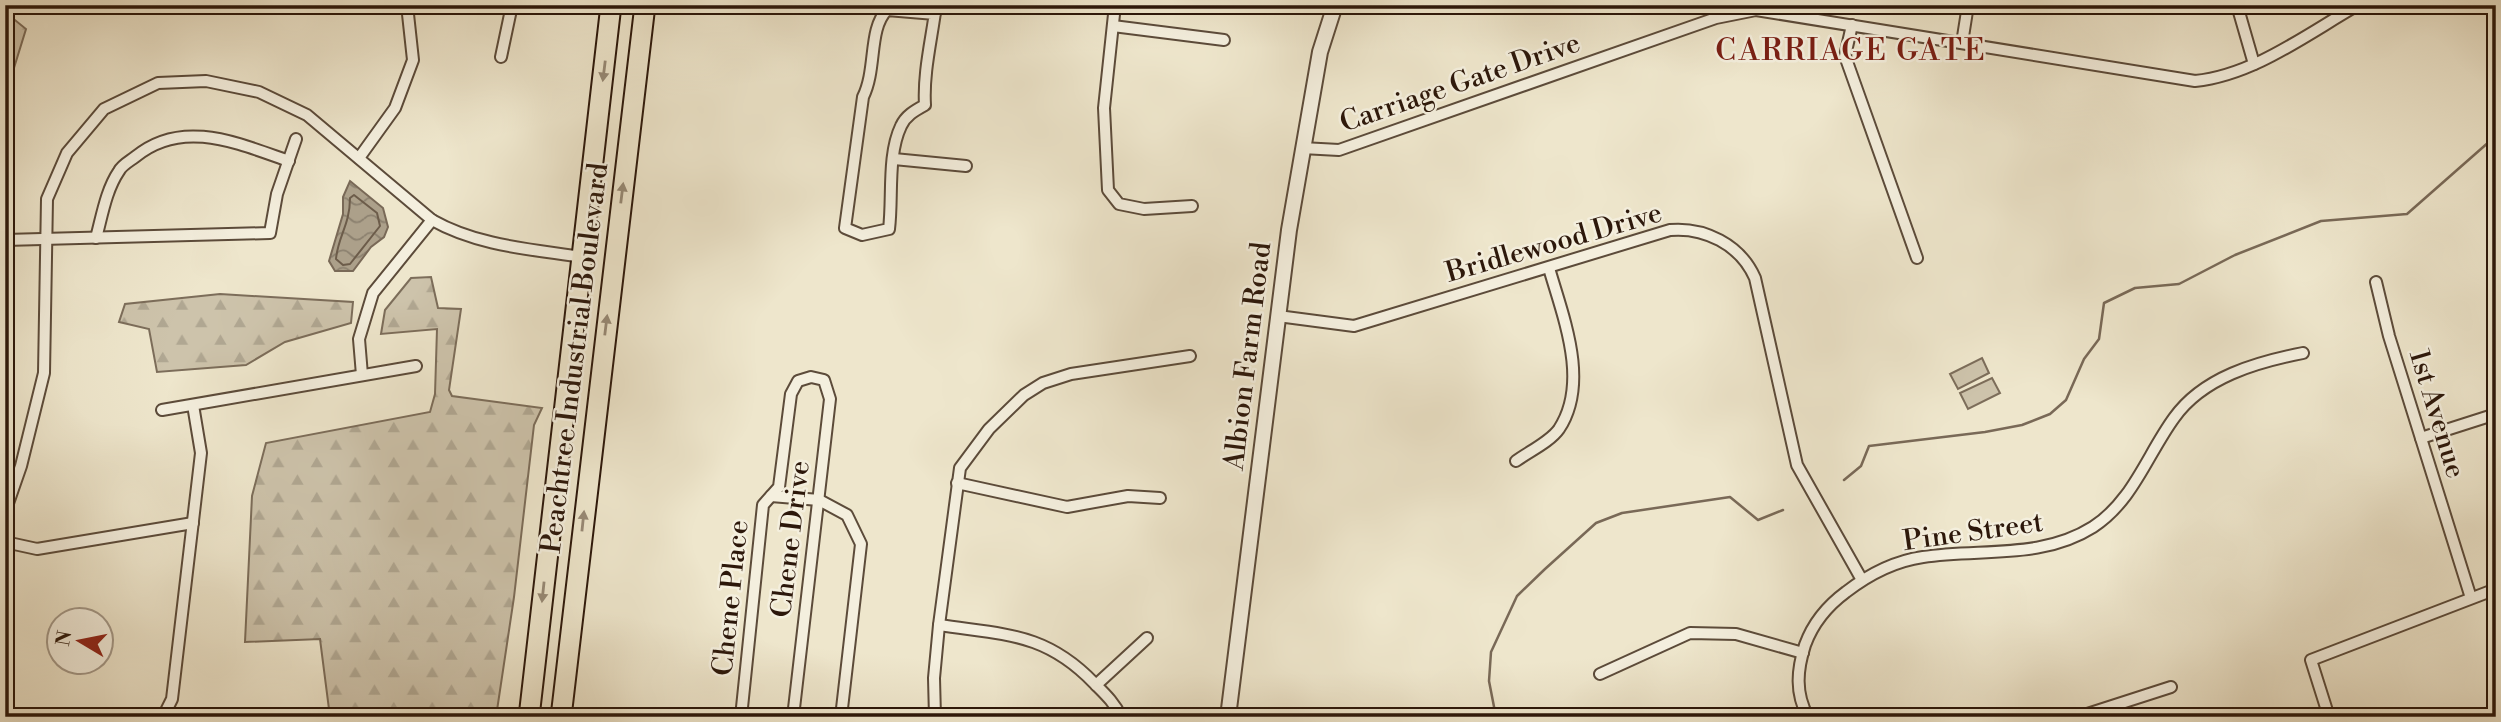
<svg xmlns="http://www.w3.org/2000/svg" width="2501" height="722" font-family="'Libre Bodoni',serif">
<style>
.grass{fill:#cdc3ab;stroke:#7c6d5a;stroke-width:2}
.forest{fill:url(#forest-firs);stroke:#7c6d5a;stroke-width:2}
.water{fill:url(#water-waves);stroke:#796957;stroke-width:2}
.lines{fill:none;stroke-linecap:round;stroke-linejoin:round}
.shore{stroke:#6c5c4a;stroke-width:2}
.stream{stroke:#796957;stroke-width:2.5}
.minor-casing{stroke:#5c4b3a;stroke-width:14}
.tertiary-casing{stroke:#5c4b3a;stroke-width:18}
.trunk-casing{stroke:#2c170a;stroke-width:23}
.minor{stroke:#f4efde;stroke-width:10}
.tertiary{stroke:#f4efde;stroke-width:14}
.trunk{stroke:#eee6cc;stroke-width:19}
.oneway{fill:#978975}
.labels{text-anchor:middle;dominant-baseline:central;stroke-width:5;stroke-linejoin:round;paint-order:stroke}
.street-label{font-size:28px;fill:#2c170a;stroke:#f4efde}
.neighbourhood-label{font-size:30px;letter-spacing:2px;fill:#7a1f14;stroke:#f4efde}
</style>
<defs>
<pattern id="forest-firs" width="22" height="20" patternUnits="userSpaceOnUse" patternTransform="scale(1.75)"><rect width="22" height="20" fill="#cdc3ab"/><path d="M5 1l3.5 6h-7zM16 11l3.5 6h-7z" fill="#b0a792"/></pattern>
<pattern id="water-waves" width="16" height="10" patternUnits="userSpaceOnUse" patternTransform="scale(1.75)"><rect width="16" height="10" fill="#aca08a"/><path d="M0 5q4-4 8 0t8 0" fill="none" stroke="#8c816f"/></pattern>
</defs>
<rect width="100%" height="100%" fill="#eee6cc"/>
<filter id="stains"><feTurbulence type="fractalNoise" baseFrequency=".00286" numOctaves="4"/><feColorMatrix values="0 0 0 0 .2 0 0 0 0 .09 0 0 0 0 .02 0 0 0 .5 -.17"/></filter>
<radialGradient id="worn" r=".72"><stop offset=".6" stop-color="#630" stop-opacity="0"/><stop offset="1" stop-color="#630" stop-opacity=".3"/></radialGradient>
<!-- grass -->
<g class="grass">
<path d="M1982 358 1989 373 1958 389 1950 374Z"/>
<path d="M1992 378 2000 393 1968 409 1960 393Z"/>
</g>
<!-- forest -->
<g class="forest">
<path d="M5 12 26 29 5 97Z"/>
<path d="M431 277 438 308 461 309 449 390 452 396 542 408 534 425 514 597 496 717H330L320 639 245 642 252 496 266 443 430 412 435 394 437 329 381 334 385 310 411 278Z"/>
<path d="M220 294 353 302 351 323 285 342 246 365 157 372 149 329 119 322 125 304Z"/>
</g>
<!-- water -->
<path class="water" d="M350 181 383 208 388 227 384 237 371 247 353 271H335L329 261 343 214V197Z"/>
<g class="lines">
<!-- shore -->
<path class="shore" d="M354 195 377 213 380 226 350 264 343 265 336 259C338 236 350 225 350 198Z"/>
<!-- stream -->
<g class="stream">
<path d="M1844 480 1861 466 1869 446 1985 432 2022 425 2050 414 2066 400 2084 359 2099 339 2104 303 2135 288 2179 284 2235 255 2321 221 2407 214 2490 141 2496 139"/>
<path d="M1496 717 1489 681 1491 652 1517 596 1545 569 1596 523 1622 513 1730 497 1758 520 1783 510"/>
</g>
<!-- minor casing -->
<g class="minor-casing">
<g id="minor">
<path d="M1115 5 1104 108 1108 190 1119 204 1144 209 1192 206"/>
<path d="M2237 5 2254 64"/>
<path d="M935 14 887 10C868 29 877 69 863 97L845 228 862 235 889 229C893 198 887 155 901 126 906 115 916 110 925 105 923 72 932 38 936 5"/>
<path d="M1852 25 1845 56 1917 258"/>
<path d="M1113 26 1224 40"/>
<path d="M1962 43 1968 5"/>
<path d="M501 57 512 5"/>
<path d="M1302 148 1339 150 1716 18 1756 10 2195 81C2254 75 2307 34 2358 5"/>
<path d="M359 158 395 108 413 60 407 5"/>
<path d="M894 159 966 166"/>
<path d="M96 238C102 216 106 190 119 171 122 165 130 161 135 157 182 118 237 143 289 161"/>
<path d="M5 240 270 233 277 194 296 139"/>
<path d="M2376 282 2389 336 2471 598"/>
<path d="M1278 316 1354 326 1670 230C1704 227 1740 244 1755 278L1797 465 1862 580"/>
<path d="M362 375 359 339 373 293 432 220"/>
<path d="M162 410 416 366"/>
<path d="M2421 438 2496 414"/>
<path d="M1516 461C1528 452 1550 442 1559 429 1590 382 1563 317 1549 268"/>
<path d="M957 483 1067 507 1128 496 1160 498"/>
<path d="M771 496 819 500 847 515 861 544 841 717"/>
<path d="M5 512 21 466 44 373 47 199 67 153 104 109 158 83 206 81 259 92 307 115 432 220C478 246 530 249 582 257"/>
<path d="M5 542 37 549 193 523"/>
<path d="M939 625C1004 635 1045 632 1094 683 1104 693 1115 703 1121 717"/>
<path d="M1600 674 1690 633 1736 634 1803 653"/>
<path d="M1096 685 1147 638"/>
<path d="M163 717 172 699 201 453 193 405"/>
<path d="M741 717 763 505 779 487 791 394 798 381 811 377 824 380 830 399 793 717"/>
<path d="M935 717 934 678 939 625 960 468 989 429 1024 395 1043 383 1071 374 1190 356"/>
<path d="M1808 717C1795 693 1797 670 1805 645 1813 623 1827 606 1846 592 1868 575 1895 561 1923 557 1980 548 2041 560 2093 527 2133 501 2147 455 2174 418 2203 377 2257 362 2303 353"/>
<path d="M2078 717 2171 687"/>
<path d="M2329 717 2311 660 2496 589"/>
</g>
</g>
<!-- tertiary casing -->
<g class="tertiary-casing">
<path id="tertiary" d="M1228 717 1289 230 1320 52 1335 5"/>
</g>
<!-- trunk casing -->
<g class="trunk-casing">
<g id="trunk">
<path d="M529 717 611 5"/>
<path d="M561 717 645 5"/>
</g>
</g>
<!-- minor -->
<use href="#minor" class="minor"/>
<!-- tertiary -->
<use href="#tertiary" class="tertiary"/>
<!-- trunk -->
<use href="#trunk" class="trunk"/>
</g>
<!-- one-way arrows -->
<defs><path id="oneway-solid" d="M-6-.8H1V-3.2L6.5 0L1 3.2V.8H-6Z" transform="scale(1.75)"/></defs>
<g class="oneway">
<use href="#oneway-solid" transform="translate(604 71) rotate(97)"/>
<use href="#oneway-solid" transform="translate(622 193) rotate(-83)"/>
<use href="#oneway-solid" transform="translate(606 325) rotate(-83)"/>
<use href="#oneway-solid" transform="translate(583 521) rotate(-84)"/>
<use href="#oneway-solid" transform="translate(543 592) rotate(96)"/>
</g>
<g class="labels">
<!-- street labels -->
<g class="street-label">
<text transform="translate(1460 83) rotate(-19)">Carriage Gate Drive</text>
<text transform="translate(1554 243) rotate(-16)">Bridlewood Drive</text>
<text transform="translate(1248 356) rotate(-83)">Albion Farm Road</text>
<text transform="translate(575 358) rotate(-83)">Peachtree Industrial Boulevard</text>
<text transform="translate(2437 414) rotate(73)">1st Avenue</text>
<text transform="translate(1973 532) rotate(-8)">Pine Street</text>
<text transform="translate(791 539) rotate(-83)">Chene Drive</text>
<text transform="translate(731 598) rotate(-84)">Chene Place</text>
</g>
<!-- neighbourhood labels -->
<g class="neighbourhood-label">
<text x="1851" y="51">CARRIAGE GATE</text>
</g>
</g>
<!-- margin -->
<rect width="2501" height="722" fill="none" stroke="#eee6cc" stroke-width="28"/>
<rect x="7" y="7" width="2487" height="708" fill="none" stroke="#2c170a" stroke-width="3.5"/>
<rect x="14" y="14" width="2473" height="694" fill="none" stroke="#2c170a" stroke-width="2"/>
<!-- north arrow -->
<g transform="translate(80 641) rotate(280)"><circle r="33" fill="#f4efde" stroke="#a49989" stroke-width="2"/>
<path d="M0-5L12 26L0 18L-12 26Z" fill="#8f2418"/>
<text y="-10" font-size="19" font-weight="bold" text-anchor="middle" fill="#2c170a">N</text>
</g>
<rect width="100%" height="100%" filter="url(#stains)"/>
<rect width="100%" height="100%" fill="url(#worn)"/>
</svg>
